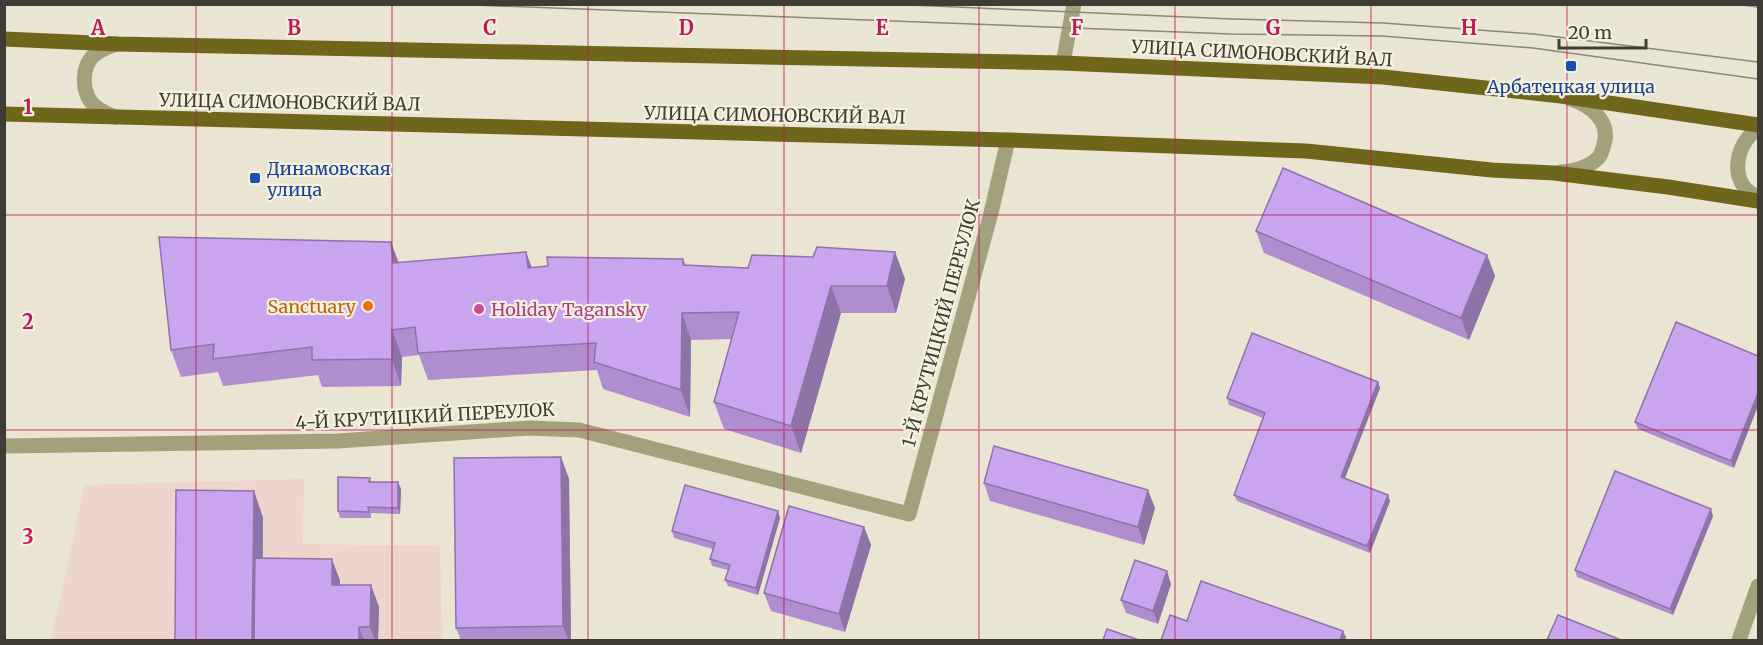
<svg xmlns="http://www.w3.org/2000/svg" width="1763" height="645" font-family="Merriweather,serif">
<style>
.commercial{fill:#edd4cc}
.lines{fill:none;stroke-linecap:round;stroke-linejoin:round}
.minor{stroke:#a3a07c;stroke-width:15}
.primary{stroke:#6e661b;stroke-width:15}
.tram{stroke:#8a877b;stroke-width:1.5}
.wall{fill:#ae8ece}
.shaded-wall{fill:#8d74a7}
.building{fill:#caa5ef;stroke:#8d74a7;stroke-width:1.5}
.grid{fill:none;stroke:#c2185b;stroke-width:1.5;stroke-opacity:0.55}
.transit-dot{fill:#1a4fb4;stroke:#f7f1e0;stroke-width:2}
.food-dot{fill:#e8710a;stroke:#f7f1e0;stroke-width:2}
.hotel-dot{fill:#d1479c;stroke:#f7f1e0;stroke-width:2}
.labels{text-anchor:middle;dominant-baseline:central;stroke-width:4.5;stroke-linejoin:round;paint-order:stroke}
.street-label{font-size:18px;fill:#3e3c35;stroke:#f7f1e0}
.transit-label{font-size:18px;fill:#164399;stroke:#f7f1e0}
.food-label{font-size:18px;fill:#c56008;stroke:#f7f1e0;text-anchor:end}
.hotel-label{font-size:18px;fill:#b23c85;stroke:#f7f1e0;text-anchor:start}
.grid-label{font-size:20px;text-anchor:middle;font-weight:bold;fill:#c2185b;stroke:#f7f1e0;stroke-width:4.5;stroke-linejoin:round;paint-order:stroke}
</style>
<rect width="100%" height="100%" fill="#eae4d3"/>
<!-- commercial -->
<path class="commercial" d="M304 479 303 544 440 546 442 640H51L85 485Z"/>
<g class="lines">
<!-- minor -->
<g class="minor">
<path d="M1063 63 1074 4"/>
<path d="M115 117C106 113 97 110 91 102 82 90 82 68 92 57 99 50 108 47 117 44"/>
<path d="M1758 129C1734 144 1728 185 1758 197"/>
<path d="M1560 172C1574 171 1589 168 1599 157 1602 153 1603 148 1604 144 1611 121 1590 105 1571 99"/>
<path d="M4 446 338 441 529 428 579 430 909 514 991 213 1008 140"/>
<path d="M1739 640 1758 586"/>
</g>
<!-- primary -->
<g class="primary">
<path d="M4 39 117 44 1063 63 1383 77 1561 96 1758 125"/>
<path d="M4 114 1008 140 1306 151 1492 170 1554 173 1668 187 1758 201"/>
</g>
<!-- tram -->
<g class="tram">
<path d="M448 4 1231 34 1382 36 1533 48 1758 79"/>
<path d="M888 4 1232 19 1383 23 1534 34 1758 62"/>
</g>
</g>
<!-- wall -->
<g class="wall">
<path d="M1735 4H1758V8L1736 5Z"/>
<path d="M1256 231 1487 255 1495 276 1469 340 1264 253Z"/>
<path d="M391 242 398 262 532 268 683 259 686 265 748 268 813 257 895 252 905 279 896 313H841L801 453 724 429 714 402 732 339 691 340 690 417 603 389 597 370 428 380 419 355 402 357 401 386 322 387 318 375 223 386 218 372 181 377 171 350Z"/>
<path d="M1758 356 1734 468 1638 429 1635 422Z"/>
<path d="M1378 382 1380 388 1345 478 1390 501 1370 553 1237 501 1234 495 1263 418 1229 405 1227 398Z"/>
<path d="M561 457 569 479 571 640H461L456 628Z"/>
<path d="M370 478 371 482H398L401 489 400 514 371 513V518H340L338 511Z"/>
<path d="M984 483 1155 508 1144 545 990 501Z"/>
<path d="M254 491 263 518V558L340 581V585H371L379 607 378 640H175Z"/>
<path d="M1713 516 1673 615 1577 577 1575 570Z"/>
<path d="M780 518 758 595 728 586 725 580 728 570 712 566 710 559 713 549 674 538 672 531Z"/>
<path d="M864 527 871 545 845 632 771 611 764 593Z"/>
<path d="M1171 584 1158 624 1126 613 1121 600Z"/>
</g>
<!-- shaded-wall -->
<g class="shaded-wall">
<path d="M391 242 401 269 393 263Z"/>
<path d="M526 252 536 279 528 268Z"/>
<path d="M895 252 905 279 896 313 887 286Z"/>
<path d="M1487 255 1495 276 1469 340 1461 318Z"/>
<path d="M831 286 841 313 801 453 791 426Z"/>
<path d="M682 313 691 340 690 417 681 390Z"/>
<path d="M392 330 402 357 401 386 392 359Z"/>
<path d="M1378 382 1380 388 1343 483 1341 477Z"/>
<path d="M1758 393V406L1734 468 1731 461Z"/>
<path d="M561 457 569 479 571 640H568L563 626Z"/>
<path d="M398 482 401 489 400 514 398 508Z"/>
<path d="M1148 490 1155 508 1144 545 1138 527Z"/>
<path d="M254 491 263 518 262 640H252Z"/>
<path d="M1388 495 1390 501 1370 553 1367 546Z"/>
<path d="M1711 509 1713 516 1673 615 1670 609Z"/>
<path d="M778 511 780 518 758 595 756 588Z"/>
<path d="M864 527 871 545 845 632 839 614Z"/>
<path d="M332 559 340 581V607L332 585Z"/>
<path d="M1167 571 1171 584 1158 624 1153 611Z"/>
<path d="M371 585 379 607 378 640H375L370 627Z"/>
<path d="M359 627 364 640H359Z"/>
<path d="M1343 631 1346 637 1345 640H1340Z"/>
</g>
<!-- building -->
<g class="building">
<path d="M1283 168 1487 255 1461 318 1256 231Z"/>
<path d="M159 237 391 242 393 263 526 252 528 268 548 266 547 257 683 259V265L748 268 752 255 813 257 817 247 895 252 887 286H831L791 426 714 402 739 312 682 313 681 390 594 362 596 343 418 353 415 327 392 330V359L312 360V347L213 359 214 344 171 350Z"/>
<path d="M1676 322 1758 356V393L1731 461 1635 422Z"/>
<path d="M1252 333 1378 382 1341 477 1388 495 1367 546 1234 495 1265 413 1227 398Z"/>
<path d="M994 446 1148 490 1138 527 984 483Z"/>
<path d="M561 457 563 626 456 628 454 458Z"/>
<path d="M1615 471 1711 509 1670 609 1575 570Z"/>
<path d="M338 477 370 478 369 482H398V508L368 507 369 512 338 511Z"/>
<path d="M685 485 778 511 756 588 725 580 730 565 710 559 715 543 672 531Z"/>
<path d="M176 490 254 491 252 640H175Z"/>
<path d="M789 506 864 527 839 614 764 593Z"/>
<path d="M255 558 332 559V585H371L370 627H359V640H254Z"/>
<path d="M1135 560 1167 571 1153 611 1121 600Z"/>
<path d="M1201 581 1343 631 1340 640H1161L1170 615 1187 621Z"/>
<path d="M1558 615 1621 640H1547Z"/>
<path d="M1107 629 1139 640H1103Z"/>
</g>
<!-- grid -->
<path class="grid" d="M196 4V640M392 4V640M588 4V640M784 4V640M979 4V640M1175 4V640M1371 4V640M1567 4V640M4 215H1758M4 430H1758"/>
<!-- markers -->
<g class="transit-dot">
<rect x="1565" y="60" width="12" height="12" rx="3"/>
<rect x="249" y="172" width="12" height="12" rx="3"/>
</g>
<circle class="food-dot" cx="368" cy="306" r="6"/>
<circle class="hotel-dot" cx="479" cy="309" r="6"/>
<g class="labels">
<!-- street labels -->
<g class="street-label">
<text transform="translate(1262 53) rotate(3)">УЛИЦА СИМОНОВСКИЙ ВАЛ</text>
<text transform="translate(290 102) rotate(1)">УЛИЦА СИМОНОВСКИЙ ВАЛ</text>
<text transform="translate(775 115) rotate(1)">УЛИЦА СИМОНОВСКИЙ ВАЛ</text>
<text transform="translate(941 323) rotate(-75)">1-Й КРУТИЦКИЙ ПЕРЕУЛОК</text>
<text transform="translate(425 416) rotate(-3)">4-Й КРУТИЦКИЙ ПЕРЕУЛОК</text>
</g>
<!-- transit labels -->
<g class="transit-label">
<text x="1571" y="86">Арбатецкая улица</text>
<text x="267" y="168" text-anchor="start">Динамовская<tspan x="267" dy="21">улица</tspan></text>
</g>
<!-- food labels -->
<g class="food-label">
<text x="356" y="306">Sanctuary</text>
</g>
<!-- hotel labels -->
<g class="hotel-label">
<text x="491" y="309">Holiday Tagansky</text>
</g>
</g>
<g class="grid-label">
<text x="98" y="35">A</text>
<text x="294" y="35">B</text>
<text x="490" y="35">C</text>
<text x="686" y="35">D</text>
<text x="882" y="35">E</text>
<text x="1077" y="35">F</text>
<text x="1273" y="35">G</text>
<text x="1469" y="35">H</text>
<text x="28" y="114">1</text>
<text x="28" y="329">2</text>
<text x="28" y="544">3</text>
</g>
<!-- border -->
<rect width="1763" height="645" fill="none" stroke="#3e3c35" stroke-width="12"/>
<!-- scale -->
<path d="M1559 39v9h87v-9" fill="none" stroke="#3e3c35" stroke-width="3"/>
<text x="1568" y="39" font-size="18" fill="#3e3c35" stroke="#f7f1e0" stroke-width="4.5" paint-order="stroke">20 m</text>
</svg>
